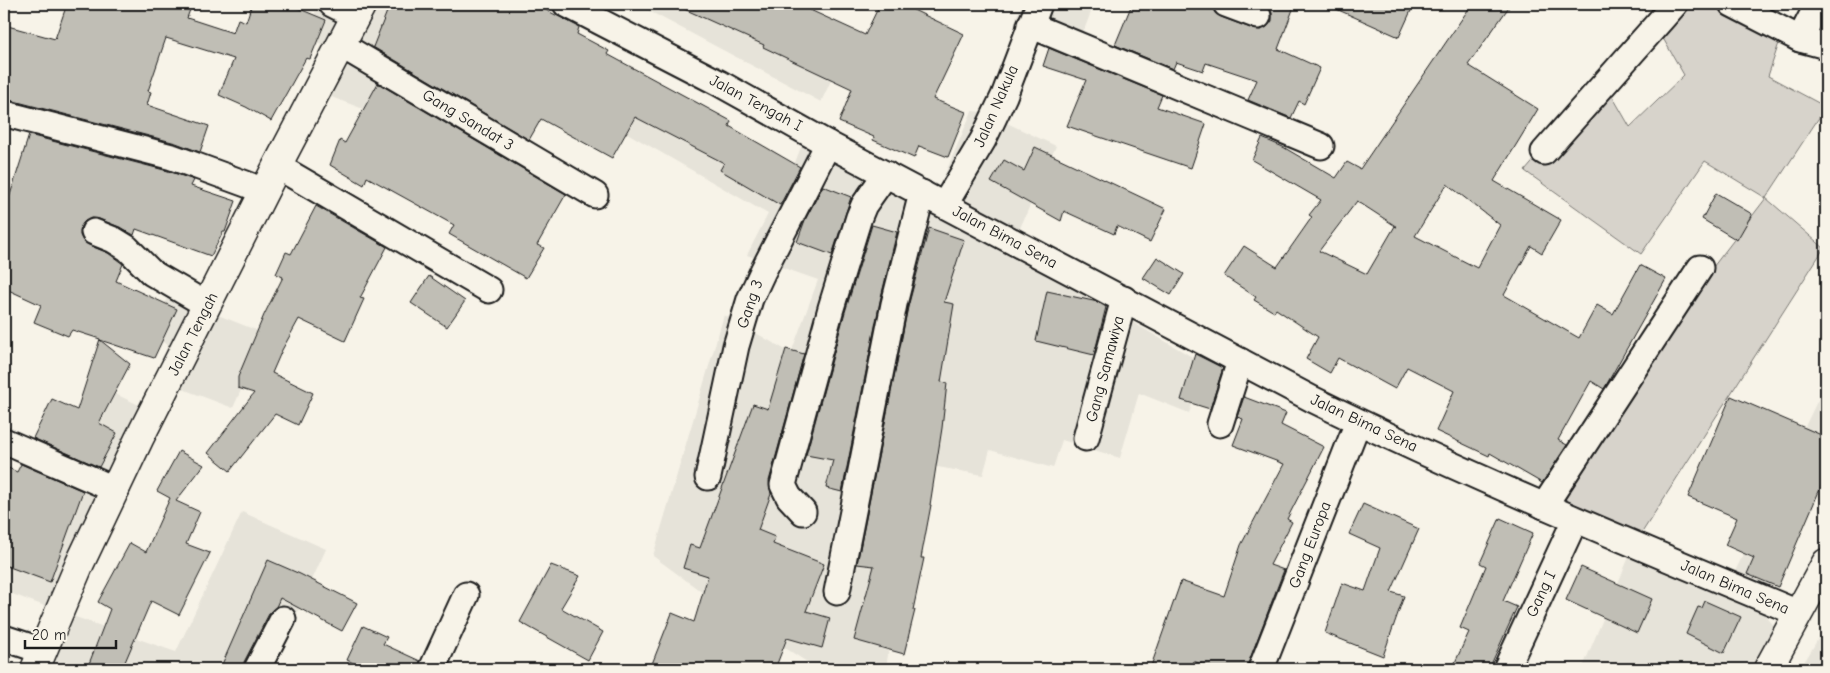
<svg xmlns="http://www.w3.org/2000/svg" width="1830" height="673" font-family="'Comic Neue',sans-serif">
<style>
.built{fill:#e6e3d9}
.green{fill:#d7d3cb;stroke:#7a7874}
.building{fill:#c0beb5;stroke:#1c1c1c;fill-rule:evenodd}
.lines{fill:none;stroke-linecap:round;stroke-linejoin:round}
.minor-casing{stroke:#1c1c1c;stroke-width:29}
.tertiary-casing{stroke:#1c1c1c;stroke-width:31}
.secondary-casing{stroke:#1c1c1c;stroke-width:31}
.minor{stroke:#f7f3e8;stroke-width:25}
.tertiary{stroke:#f7f3e8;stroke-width:28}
.secondary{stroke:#f7f3e8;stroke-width:28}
.labels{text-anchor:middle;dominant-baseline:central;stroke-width:4;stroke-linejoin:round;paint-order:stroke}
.street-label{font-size:16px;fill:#1c1c1c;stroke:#f7f3e8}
</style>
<rect width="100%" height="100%" fill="#f7f3e8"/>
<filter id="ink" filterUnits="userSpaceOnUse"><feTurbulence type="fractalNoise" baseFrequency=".02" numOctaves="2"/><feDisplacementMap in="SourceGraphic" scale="10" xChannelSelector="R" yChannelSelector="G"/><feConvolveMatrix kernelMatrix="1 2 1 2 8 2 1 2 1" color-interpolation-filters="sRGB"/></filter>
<g filter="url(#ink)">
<!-- built -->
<g class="built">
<path d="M318 4H405L428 16 390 119 318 92 338 52 307 37Z"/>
<path d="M636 4H772L849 42 821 102Z"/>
<path d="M1023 4H1094L1078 46 1016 17Z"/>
<path d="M636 75 794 165 807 132 929 211 972 111 983 112 1056 146 1010 251 1206 365 1189 413 1139 393 1120 458 1062 440 1053 468 990 450 983 475 915 463 886 669H818L729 612 653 556 724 315 791 353 818 280 747 255 768 214 608 122Z"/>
<path d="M179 275 221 296 213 313 266 334 233 408 172 385 188 357 149 334Z"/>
<path d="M1826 383V479L1760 610 1780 632 1757 669H1582L1634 545 1728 586Z"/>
<path d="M94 384 154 412 61 612 176 652 242 512 326 549 272 669H42L61 612 4 591V551L28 559Z"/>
<path d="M1826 625V669H1800L1811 651Z"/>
</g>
<!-- green -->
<path class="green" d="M1673 4H1725L1779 43 1768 76 1826 107 1766 198 1824 248 1634 545 1535 499 1766 198 1705 161 1641 254 1525 171 1603 80 1630 127 1684 75 1656 26Z"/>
<!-- building -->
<g class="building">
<path d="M67 4H192L187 18 233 33 238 19 246 22 252 4H288L326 20 310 59 306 58 271 121 246 107 219 95 234 59 166 38 148 91 151 92 147 105 209 126 200 152 176 143 10 100H4V25L55 39Z"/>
<path d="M390 4H550L546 10 579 27 577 34 609 51 607 54 731 121 729 126 800 167 780 205 720 170 724 163 635 117 612 158 541 119 529 140 373 47Z"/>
<path d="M673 4H797L865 35 880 4H901L964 34 933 99 966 112 948 157 919 146 914 158 873 140 874 137 839 122 852 89 763 47 764 45Z"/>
<path d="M1132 4H1212L1215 13 1221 17 1253 29 1260 30 1267 27 1272 21V13L1269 7 1265 4H1295L1278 49 1320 68 1304 104 1299 101 1291 118 1248 100 1257 80 1206 63 1203 71 1176 62 1173 69 1115 45Z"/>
<path d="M1325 4H1414L1399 37Z"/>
<path d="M1472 4H1511L1468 65 1538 109 1494 181 1561 220 1542 253 1531 246 1504 295 1579 338 1597 305 1613 314 1640 265 1666 279 1604 389 1591 381 1558 440 1567 445 1542 483 1490 453 1489 456 1436 431 1454 391 1407 367 1395 389 1338 358 1330 373 1306 359 1318 337 1276 309 1274 312 1254 300 1256 297 1224 276 1244 246 1277 267 1312 217 1309 215 1321 200 1252 160 1262 138 1283 147 1336 178 1347 162 1360 169ZM1447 184 1500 225 1477 268 1415 236ZM1357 201 1397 227 1395 226 1367 274 1319 251Z"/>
<path d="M1049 48 1162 95 1157 107 1206 124 1191 168 1067 126 1086 80 1043 66Z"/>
<path d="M378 83 566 194 537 245 544 248 526 278 449 234 454 225 367 177 364 185 330 165 340 140 345 143Z"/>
<path d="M29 135 168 171 194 180 191 186 236 201 225 232H223L211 256 136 229 134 235 119 227 99 219 91 218 85 221 81 226 80 235 83 241 89 245 108 253 123 264 116 281 177 309 154 358 100 340 130 364 99 423 117 433 99 467 33 438 52 399 77 410 100 339 72 330 68 336 34 322 41 305 4 288V214Z"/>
<path d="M1035 147 1166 209 1150 242 1117 226 1114 234 1064 211 1061 221 991 182 1004 160 1024 171Z"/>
<path d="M823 186 851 197 832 255 797 242 805 220Z"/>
<path d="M1716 193 1752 214 1737 240 1702 219Z"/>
<path d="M316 206 387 247 360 298 364 299 345 341 299 319 282 350 272 373 313 393 298 425 275 414 230 471 208 453 254 393 238 388V377L264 315 283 277 276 274 286 252 291 254Z"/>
<path d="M872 225 897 232 880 301 842 492 826 488 833 460 806 455 845 312Z"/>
<path d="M929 228 964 240 944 302 954 304 941 382 947 383 942 428 930 505H931L921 558H924L913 610H915L904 654 854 640 874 566 857 564 908 307Z"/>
<path d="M1157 257 1184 274 1171 295 1143 278Z"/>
<path d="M429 276 465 301 447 327 411 303Z"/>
<path d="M1047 291 1098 302 1106 307 1094 355 1036 341Z"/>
<path d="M786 349 804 354 769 481 771 494 758 530 775 537 773 544 824 564 806 611 830 618 822 648 787 638 775 669H650L672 613 694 622 708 576 683 568 690 545 700 548 753 404 768 409Z"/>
<path d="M1195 354 1223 368 1210 409 1181 400Z"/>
<path d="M1731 396 1826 437V475L1778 587 1747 574 1754 558 1725 545 1737 518 1688 497Z"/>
<path d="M1244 397 1286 413 1281 425 1324 447 1287 519 1292 522 1270 565 1284 570 1248 664 1247 669H1215L1193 661 1190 669H1150L1181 581 1224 596 1241 545 1284 464 1233 445 1243 419 1237 417Z"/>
<path d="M179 451 204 465 176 501 200 512 186 544 210 553 179 615 151 601 122 669H87L110 609 98 602 130 543 146 552 170 498 157 491Z"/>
<path d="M21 464 83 491 50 582 4 565V466L17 472Z"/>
<path d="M1363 504 1419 529 1391 592 1404 596 1383 656 1325 633 1342 583 1365 591 1380 548 1349 534Z"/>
<path d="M1500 518 1533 533 1503 601 1517 607 1489 669H1452L1469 632 1460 628 1486 566 1480 563Z"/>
<path d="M268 560 300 574 357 603 342 631 280 598 276 607 270 612 244 662 243 669H220Z"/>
<path d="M551 565 580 576 561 608 603 632 588 660 520 622Z"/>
<path d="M1581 567 1652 599 1637 633 1566 600Z"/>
<path d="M1705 601 1741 617 1724 653 1686 634 1698 607 1702 608Z"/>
<path d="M363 626 387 637 383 644 420 661 418 669H366L347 660Z"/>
</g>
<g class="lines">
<!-- minor casing -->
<g class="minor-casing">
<g id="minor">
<path d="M332 4 356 16"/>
<path d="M566 4 719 83 828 144 1312 399C1470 477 1635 545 1798 613"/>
<path d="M1226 4 1258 16"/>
<path d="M1732 4 1800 39 1826 46"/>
<path d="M1030 25 1321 146"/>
<path d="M1800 39 1818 4"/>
<path d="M341 45 595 195"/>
<path d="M6 114 172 157 265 191"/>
<path d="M1544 152 1675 4"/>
<path d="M277 166 489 290"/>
<path d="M945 204 983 140 1004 96 1039 4"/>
<path d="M94 232 114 240 127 248 152 273 207 305"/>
<path d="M1220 424 1240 361"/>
<path d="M1086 438 1124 299"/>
<path d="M4 441 116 490"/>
<path d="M708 477 736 346 750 299 763 271 828 144"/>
<path d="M1544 506 1700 268"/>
<path d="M803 512 789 497 783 485 831 308 859 217 864 205 886 174"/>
<path d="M837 592 894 304 922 193"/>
<path d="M4 638 43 651"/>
<path d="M257 669 283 619"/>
<path d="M432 669 466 595"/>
<path d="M1261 669 1358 422"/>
<path d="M1506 669 1575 520"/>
</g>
</g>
<!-- tertiary casing -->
<g class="tertiary-casing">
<path id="tertiary" d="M35 669 80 563 139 439 277 166 362 4"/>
</g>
<!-- secondary casing -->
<g class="secondary-casing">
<path id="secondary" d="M1768 669 1826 563"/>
</g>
<!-- minor -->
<use href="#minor" class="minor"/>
<!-- tertiary -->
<use href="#tertiary" class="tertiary"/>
<!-- secondary -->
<use href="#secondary" class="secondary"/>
</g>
</g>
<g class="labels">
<!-- street labels -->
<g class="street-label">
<text transform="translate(756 103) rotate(28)">Jalan Tengah I</text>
<text transform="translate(996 106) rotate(-66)">Jalan Nakula</text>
<text transform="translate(468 120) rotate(31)">Gang Sandat 3</text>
<text transform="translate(1005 237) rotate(28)">Jalan Bima Sena</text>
<text transform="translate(750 304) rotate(-71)">Gang 3</text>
<text transform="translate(193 334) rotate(-63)">Jalan Tengah</text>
<text transform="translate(1105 369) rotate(-75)">Gang Samawiya</text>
<text transform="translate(1364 423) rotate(25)">Jalan Bima Sena</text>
<text transform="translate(1310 545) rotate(-69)">Gang Europa</text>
<text transform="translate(1735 587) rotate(23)">Jalan Bima Sena</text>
<text transform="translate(1541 594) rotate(-65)">Gang I</text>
</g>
</g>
<!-- margin -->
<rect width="1830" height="673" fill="none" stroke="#f7f3e8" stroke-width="20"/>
<rect x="10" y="10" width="1810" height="653" fill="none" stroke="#1c1c1c" stroke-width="2" filter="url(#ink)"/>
<!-- scale -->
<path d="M25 640v8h91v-8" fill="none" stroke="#1c1c1c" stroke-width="2.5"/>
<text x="32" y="640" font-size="15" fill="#1c1c1c" stroke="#f7f3e8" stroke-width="4" paint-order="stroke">20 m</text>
</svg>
